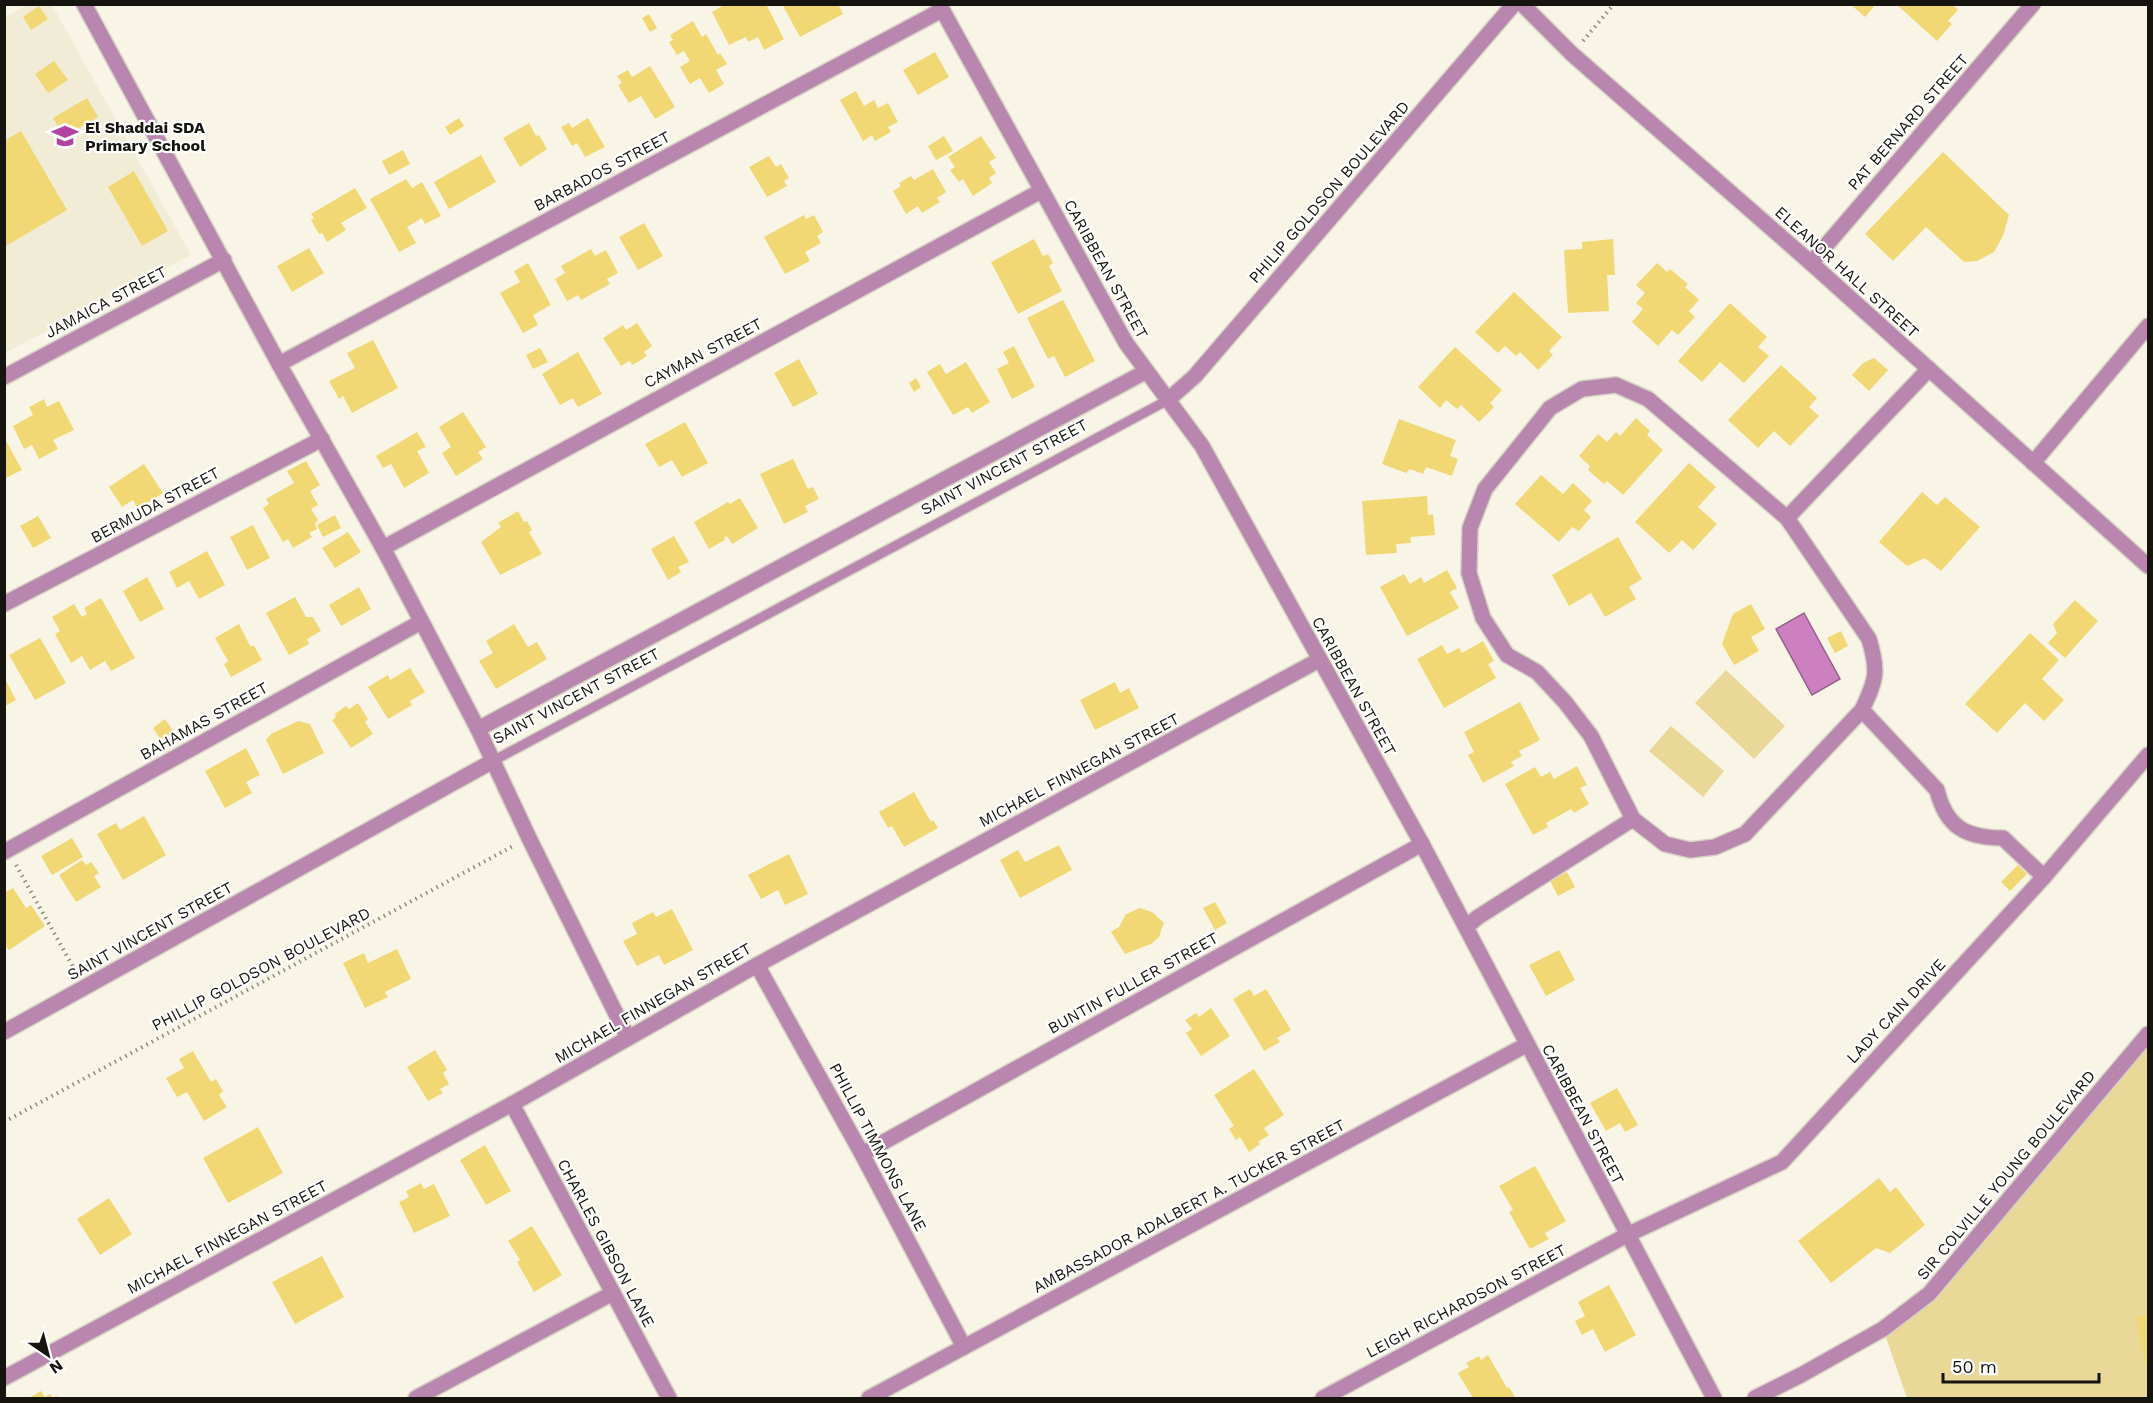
<svg xmlns="http://www.w3.org/2000/svg" width="2153" height="1403" font-family="'Work Sans',sans-serif">
<style>
.built{fill:#f1ecd5}
.green{fill:#e9d897}
.water{fill:#cc80bf;stroke:#95608a;stroke-width:1.5}
.building{fill:#f1d875}
.lines{fill:none;stroke-linecap:round;stroke-linejoin:round}
.service-casing{stroke:#d5d1c3;stroke-width:12}
.minor-casing{stroke:#d5d1c3;stroke-width:18}
.path{stroke:#8d8b80;stroke-width:4;stroke-dasharray:1.5 4.5;stroke-linecap:butt}
.service{stroke:#b886ae;stroke-width:9}
.minor{stroke:#b886ae;stroke-width:15}
.labels{text-anchor:middle;dominant-baseline:central;stroke-width:4.5;stroke-linejoin:round;paint-order:stroke}
.street-label{font-size:16px;fill:#15140e;stroke:#fff}
.poi-label{font-size:16px;font-weight:bold;fill:#15140e;stroke:#fff;text-anchor:start}
</style>
<rect width="100%" height="100%" fill="#f9f5e6"/>
<!-- built -->
<path class="built" d="M27 5H52L191 255 5 353V17Z"/>
<!-- green -->
<g class="green">
<path d="M1726 670 1785 726 1754 759 1695 703Z"/>
<path d="M1671 726 1724 771 1703 797 1649 751Z"/>
<path d="M2148 1034V1398H1907L1883 1329 1929 1294Z"/>
</g>
<!-- water -->
<path class="water" d="M1804 613 1840 679 1812 695 1776 629Z"/>
<!-- building -->
<g class="building">
<path d="M726 4H766L784 39 764 50 758 37 748 42 746 37 729 45 712 12Z"/>
<path d="M782 4H838L843 14 800 37Z"/>
<path d="M1850 4H1876L1865 17Z"/>
<path d="M1896 4H1955L1954 6 1958 10 1948 21 1952 24 1937 41Z"/>
<path d="M39 6 48 19 31 30 23 17Z"/>
<path d="M649 14 657 28 650 32 642 18Z"/>
<path d="M693 21 702 37 706 34 718 55 720 53 727 64 716 70 724 84 709 93 700 78 690 84 680 67 690 61 684 51 677 55 669 42 673 40 670 35Z"/>
<path d="M935 52 949 77 918 95 903 70Z"/>
<path d="M54 61 68 80 48 93 35 74Z"/>
<path d="M650 66 675 107 655 119 641 96 629 103 618 85 622 83 617 76 628 70 632 77Z"/>
<path d="M856 91 864 106 874 100 878 108 888 103 898 122 888 127 891 132 875 141 872 135 863 141 840 100Z"/>
<path d="M87 98 98 117 64 137 53 118Z"/>
<path d="M459 118 464 126 450 135 445 127Z"/>
<path d="M588 118 605 147 585 157 577 143 572 146 561 127 569 123 572 128Z"/>
<path d="M529 123 536 136 539 135 547 149 520 167 503 138Z"/>
<path d="M21 131 67 210 4 247V141Z"/>
<path d="M944 136 953 151 936 160 928 146Z"/>
<path d="M981 136 996 158 989 162 996 173 989 178 992 183 973 196 963 179 959 182 950 170 955 167 948 157Z"/>
<path d="M403 150 410 164 389 175 382 161Z"/>
<path d="M1943 152 2009 215 2003 236 1994 252 1977 261 1964 262 1926 227 1893 261 1865 234Z"/>
<path d="M481 155 496 182 449 209 434 182Z"/>
<path d="M769 156 776 167 781 164 789 178 784 181 787 186 767 197 749 167Z"/>
<path d="M933 169 946 192 937 198 940 202 922 213 918 206 906 214 893 191 901 186 899 183 911 176 914 180Z"/>
<path d="M134 171 168 231 142 246 108 187Z"/>
<path d="M406 179 412 188 422 182 441 216 425 224 422 218 407 227 416 243 399 252 370 199Z"/>
<path d="M355 188 367 208 341 223 346 230 327 242 322 233 319 234 311 220 314 218 311 214Z"/>
<path d="M804 215 806 219 814 215 823 232 817 236 821 243 805 252 810 261 785 274 764 237Z"/>
<path d="M644 223 663 256 638 270 619 237Z"/>
<path d="M1034 239 1043 256 1048 254 1053 263 1049 266 1062 291 1018 314 991 262Z"/>
<path d="M1613 239 1615 275H1607L1609 311 1568 313 1564 250 1582 249V242Z"/>
<path d="M309 248 324 273 292 292 277 266Z"/>
<path d="M591 249 595 256 606 250 618 273 607 279 610 284 581 300 578 295 567 301 555 279 565 273 561 266Z"/>
<path d="M528 263 551 305 533 315 538 325 523 333 500 293 520 282 514 271Z"/>
<path d="M1657 263 1667 272 1670 269 1688 284 1685 287 1699 300 1689 311 1695 317 1678 335 1672 330 1658 346 1632 322 1643 309 1636 303 1645 293 1636 285Z"/>
<path d="M1514 292 1562 337 1549 351 1553 355 1538 370 1520 352 1516 356 1505 346 1498 353 1475 332Z"/>
<path d="M1063 300 1095 361 1065 377 1054 356 1048 359 1027 318Z"/>
<path d="M1730 303 1767 337 1758 347 1769 356 1744 383 1720 362 1702 382 1678 361Z"/>
<path d="M637 323 652 346 644 352 647 356 633 365 629 361 621 366 603 338 623 325 626 330Z"/>
<path d="M373 340 398 388 352 413 343 396 339 399 329 381 355 368 347 353Z"/>
<path d="M1014 346 1035 387 1012 399 997 369 1009 363 1003 352Z"/>
<path d="M1455 347 1502 390 1490 403 1494 407 1479 422 1461 405 1457 409 1446 400 1440 408 1418 387Z"/>
<path d="M540 348 548 362 533 369 526 355Z"/>
<path d="M578 352 602 394 578 407 573 398 560 405 542 374Z"/>
<path d="M1874 358 1888 370 1869 391 1852 375 1863 363Z"/>
<path d="M799 359 818 394 793 407 774 373Z"/>
<path d="M966 362 990 402 972 413 968 407 953 415 927 372 940 364 946 374Z"/>
<path d="M1781 365 1817 398 1809 407 1819 416 1790 446 1774 431 1758 448 1728 420Z"/>
<path d="M916 378 921 387 914 392 909 383Z"/>
<path d="M44 399 47 407 59 401 74 430 53 440 58 449 39 459 32 445 24 449 13 426 33 415 29 407Z"/>
<path d="M463 412 486 447 478 452 483 459 456 476 442 453 451 447 439 427Z"/>
<path d="M1636 418 1650 431 1647 435 1663 450 1623 495 1607 481 1604 484 1588 470 1590 466 1579 456 1598 434 1607 442 1616 432 1620 436Z"/>
<path d="M1399 419 1456 440 1450 456 1458 459 1452 476 1426 467 1423 474 1410 469 1406 473 1382 464Z"/>
<path d="M685 422 708 463 682 477 672 460 659 467 645 444Z"/>
<path d="M417 432 426 447 417 451 429 473 404 488 391 464 383 468 376 456Z"/>
<path d="M4 437 22 470 4 479Z"/>
<path d="M793 459 808 489 813 487 819 499 805 506 808 512 784 524 760 474Z"/>
<path d="M306 461 320 485 310 491 318 505 311 509 318 520 315 524 317 529 309 533 312 537 293 548 288 539 283 542 263 508 269 504 266 499 294 483 287 471Z"/>
<path d="M1689 463 1716 487 1698 507 1717 524 1693 550 1682 540 1669 553 1635 522Z"/>
<path d="M144 464 163 493 138 509 133 500 122 507 109 487Z"/>
<path d="M1541 475 1563 494 1573 483 1592 501 1584 510 1591 517 1579 531 1572 527 1559 542 1515 504Z"/>
<path d="M1922 492 1937 505 1945 497 1980 527 1941 571 1925 558 1907 566 1879 542Z"/>
<path d="M1427 496 1428 515 1433 514 1435 535 1410 537 1411 543 1396 544 1397 553 1366 555 1362 501Z"/>
<path d="M740 498 758 528 732 544 727 536 724 538 725 540 709 549 694 522 728 502 730 504Z"/>
<path d="M518 511 524 522 527 521 532 530 529 532 542 554 500 575 481 542 501 527 498 523Z"/>
<path d="M335 515 341 528 323 537 317 525Z"/>
<path d="M38 516 51 538 33 548 20 526Z"/>
<path d="M253 525 270 558 247 570 230 537Z"/>
<path d="M348 532 361 552 335 568 322 548Z"/>
<path d="M674 536 689 562 678 567 681 572 668 580 651 549Z"/>
<path d="M1618 537 1642 579 1629 587 1636 599 1605 617 1591 593 1569 606 1552 575Z"/>
<path d="M207 551 225 585 199 599 189 581 177 588 169 572Z"/>
<path d="M1447 570 1457 588 1450 592 1459 608 1407 636 1380 587 1404 574 1410 584 1421 577 1424 583Z"/>
<path d="M147 577 164 609 140 622 123 591Z"/>
<path d="M359 587 371 609 341 626 329 605Z"/>
<path d="M295 597 306 617H313L321 631 307 639 309 644 289 655 266 613Z"/>
<path d="M101 598 135 658 111 671 105 661 90 670 82 656 71 663 55 634 60 631 52 617 74 604 82 617 87 614 84 608Z"/>
<path d="M2075 600 2098 621 2065 658 2048 643 2057 633 2053 624Z"/>
<path d="M1751 604 1765 629 1751 637 1759 651 1734 665 1722 644 1733 614Z"/>
<path d="M239 624 250 646H254L262 660 231 677 224 664 228 661 215 638Z"/>
<path d="M514 624 528 647 537 642 547 659 496 689 479 661 493 653 486 641Z"/>
<path d="M1841 631 1848 646 1835 653 1827 638Z"/>
<path d="M2030 633 2059 660 2042 679 2064 700 2044 721 2025 703 1997 733 1965 704Z"/>
<path d="M40 638 66 683 35 700 9 655Z"/>
<path d="M1483 641 1494 661 1488 664 1496 678 1444 708 1417 659 1442 645 1447 654 1459 648 1462 653Z"/>
<path d="M410 668 425 692 410 701 412 705 388 719 368 687 388 675 390 680Z"/>
<path d="M5 679 16 700 5 706Z"/>
<path d="M1115 682 1120 693 1129 688 1139 708 1095 730 1080 700Z"/>
<path d="M1520 702 1540 740 1519 751 1522 756 1511 762 1514 766 1483 783 1468 755 1474 752 1464 732Z"/>
<path d="M358 703 368 719 365 722 373 734 351 748 332 720 336 717 335 714 346 706 349 709Z"/>
<path d="M165 719 174 732 161 740 153 728Z"/>
<path d="M298 721 310 724 324 753 283 774 266 740 271 734Z"/>
<path d="M246 748 260 775 246 782 252 793 225 808 205 771Z"/>
<path d="M1577 766 1587 785 1580 788 1589 804 1574 813 1571 809 1546 823 1548 827 1533 835 1505 784 1535 767 1541 777 1550 772 1554 779Z"/>
<path d="M914 792 931 822 933 820 938 828 904 847 892 826 888 828 879 812Z"/>
<path d="M144 816 166 855 123 880 97 834 116 823 120 830Z"/>
<path d="M72 838 83 857 52 875 41 856Z"/>
<path d="M1059 845 1072 870 1020 898 1000 860 1018 850 1025 862Z"/>
<path d="M789 854 808 894 785 905 778 890 761 899 748 875Z"/>
<path d="M82 860 86 865 91 862 99 873 94 876 101 887 76 902 59 875Z"/>
<path d="M2018 865 2027 874 2010 891 2001 882Z"/>
<path d="M1567 872 1575 887 1558 896 1550 881Z"/>
<path d="M13 888 26 908 31 905 45 926 9 950 4 944V893Z"/>
<path d="M1215 902 1227 923 1215 930 1203 908Z"/>
<path d="M1140 908 1152 912 1164 923 1162 928 1159 937 1151 944 1125 954 1111 932 1119 927 1126 914Z"/>
<path d="M672 909 693 950 664 965 659 955 637 966 623 941 637 934 632 923 653 912 656 917Z"/>
<path d="M397 949 411 979 385 992 388 997 365 1008 343 963 364 953 368 963Z"/>
<path d="M1559 950 1575 980 1546 996 1529 965Z"/>
<path d="M1250 989 1254 996 1266 989 1291 1030 1277 1038 1280 1042 1264 1051 1233 999Z"/>
<path d="M1211 1008 1230 1036 1201 1056 1186 1033 1192 1029 1185 1020 1196 1013 1199 1017Z"/>
<path d="M435 1050 447 1070 443 1073 449 1084 440 1089 443 1093 428 1101 407 1067Z"/>
<path d="M193 1051 211 1082 216 1079 223 1091 219 1095 227 1107 204 1121 187 1092 177 1097 166 1078 184 1068 179 1059Z"/>
<path d="M1254 1069 1284 1115 1264 1128 1269 1135 1258 1142 1260 1144 1249 1152 1240 1137 1236 1140 1229 1129 1234 1126 1214 1095Z"/>
<path d="M1617 1088 1638 1125 1625 1132 1620 1123 1606 1131 1590 1103Z"/>
<path d="M258 1127 283 1173 228 1203 203 1158Z"/>
<path d="M485 1145 511 1191 486 1205 460 1160Z"/>
<path d="M1535 1166 1566 1221 1545 1233 1549 1239 1530 1249 1509 1212 1513 1210 1499 1186Z"/>
<path d="M1879 1178 1890 1192 1896 1187 1925 1225 1890 1253 1876 1248 1831 1283 1798 1241Z"/>
<path d="M421 1183 424 1189 434 1184 450 1216 414 1233 399 1202 409 1197 406 1191Z"/>
<path d="M109 1198 132 1234 100 1255 77 1219Z"/>
<path d="M532 1226 562 1275 534 1292 517 1262 520 1260 508 1241Z"/>
<path d="M322 1256 344 1297 295 1324 272 1282Z"/>
<path d="M1609 1285 1636 1335 1605 1352 1593 1329 1582 1335 1575 1321 1585 1316 1578 1302Z"/>
<path d="M2148 1314V1363L2145 1364 2136 1317Z"/>
<path d="M1488 1355 1507 1388 1509 1387 1515 1397 1473 1398 1458 1373 1469 1367 1466 1363 1479 1356 1481 1360Z"/>
<path d="M41 1391 45 1397 50 1394 53 1398 57 1396 59 1398H29Z"/>
</g>
<g class="lines">
<!-- service casing -->
<g class="service-casing">
<path id="service" d="M493 761 1168 400"/>
</g>
<!-- minor casing -->
<g class="minor-casing">
<g id="minor">
<path d="M84 4 279 364 383 548 478 729 529 838 628 1038"/>
<path d="M939 4 1126 343 1202 446 1422 844 1714 1398"/>
<path d="M1522 4 1572 54 1811 263 2148 566"/>
<path d="M1811 263 2033 4"/>
<path d="M279 364 942 10"/>
<path d="M4 377 224 260"/>
<path d="M1616 385 1648 399 1787 518 1869 639C1879 672 1876 680 1862 710L1745 834 1715 847 1690 850 1665 844 1633 819 1591 736 1565 702 1537 672 1507 655 1483 618 1469 573 1470 528 1485 489 1550 408 1582 389Z"/>
<path d="M1168 400 1195 376 1514 4"/>
<path d="M2033 463 2148 326"/>
<path d="M1787 518 1929 369"/>
<path d="M383 548 1041 191"/>
<path d="M4 604 322 439"/>
<path d="M1862 710 1937 790C1946 827 1966 838 2003 838L2044 877"/>
<path d="M478 729 1145 372"/>
<path d="M4 852 421 622"/>
<path d="M1466 927 1478 917 1633 819"/>
<path d="M757 965 862 1154 964 1347"/>
<path d="M4 1032 493 761"/>
<path d="M512 1104 669 1398"/>
<path d="M862 1154 1422 844"/>
<path d="M4 1378 512 1104 757 965 1319 660"/>
<path d="M416 1398 613 1293"/>
<path d="M869 1398 1526 1045"/>
<path d="M1323 1398 1627 1235 1782 1162 2044 877 2148 755"/>
<path d="M1755 1398 1801 1375 1883 1329 1929 1294 2148 1034"/>
</g>
</g>
<!-- path -->
<g class="path">
<path d="M1583 41 1614 4"/>
<path d="M16 865 77 974"/>
<path d="M4 1122 515 845"/>
</g>
<!-- service -->
<use href="#service" class="service"/>
<!-- minor -->
<use href="#minor" class="minor"/>
</g>
<!-- icons -->
<defs>
<g id="school-bare" transform="scale(2.07)"><path d="M0-5L7-2L0 1L-7-2ZM-4 1L0 2.5L4 1V4Q0 6-4 4Z" fill="#b143a2" stroke="#fff" stroke-width="2.5" paint-order="stroke"/></g>
</defs>
<g fill-rule="evenodd">
<use href="#school-bare" x="65" y="136"/>
</g>
<g class="labels">
<!-- street labels -->
<g class="street-label">
<text transform="translate(1908 122) rotate(-49)">PAT BERNARD STREET</text>
<text transform="translate(602 171) rotate(-28)">BARBADOS STREET</text>
<text transform="translate(1329 192) rotate(-49)">PHILIP GOLDSON BOULEVARD</text>
<text transform="translate(1106 269) rotate(61)">CARIBBEAN STREET</text>
<text transform="translate(1847 272) rotate(42)">ELEANOR HALL STREET</text>
<text transform="translate(106 302) rotate(-28)">JAMAICA STREET</text>
<text transform="translate(703 353) rotate(-28)">CAYMAN STREET</text>
<text transform="translate(1004 467) rotate(-28)">SAINT VINCENT STREET</text>
<text transform="translate(155 505) rotate(-28)">BERMUDA STREET</text>
<text transform="translate(1354 686) rotate(61)">CARIBBEAN STREET</text>
<text transform="translate(576 696) rotate(-28)">SAINT VINCENT STREET</text>
<text transform="translate(204 721) rotate(-29)">BAHAMAS STREET</text>
<text transform="translate(1079 770) rotate(-28)">MICHAEL FINNEGAN STREET</text>
<text transform="translate(150 931) rotate(-29)">SAINT VINCENT STREET</text>
<text transform="translate(261 969) rotate(-28)">PHILLIP GOLDSON BOULEVARD</text>
<text transform="translate(1133 983) rotate(-29)">BUNTIN FULLER STREET</text>
<text transform="translate(653 1003) rotate(-30)">MICHAEL FINNEGAN STREET</text>
<text transform="translate(1896 1011) rotate(-47)">LADY CAIN DRIVE</text>
<text transform="translate(1583 1114) rotate(62)">CARIBBEAN STREET</text>
<text transform="translate(878 1147) rotate(62)">PHILLIP TIMMONS LANE</text>
<text transform="translate(2006 1175) rotate(-50)">SIR COLVILLE YOUNG BOULEVARD</text>
<text transform="translate(1189 1206) rotate(-28)">AMBASSADOR ADALBERT A. TUCKER STREET</text>
<text transform="translate(227 1237) rotate(-28)">MICHAEL FINNEGAN STREET</text>
<text transform="translate(606 1243) rotate(62)">CHARLES GIBSON LANE</text>
<text transform="translate(1466 1301) rotate(-28)">LEIGH RICHARDSON STREET</text>
</g>
<!-- poi labels -->
<g class="poi-label">
<text x="85" y="127">El Shaddai SDA<tspan x="85" dy="18">Primary School</tspan></text>
</g>
</g>
<!-- border -->
<rect width="2153" height="1403" fill="none" stroke="#15140e" stroke-width="12"/>
<!-- north arrow -->
<g transform="translate(48 1355) rotate(145)" stroke="#ffffff" stroke-width="4.5" paint-order="stroke">
<path d="M0-4.5L10 22L0 15L-10 22Z" fill="#15140e"/>
<text y="-9" font-size="16" font-weight="bold" text-anchor="middle" fill="#15140e">N</text>
</g>
<!-- scale -->
<path d="M1943 1373v9h156v-9" fill="none" stroke="#15140e" stroke-width="3"/>
<text x="1952" y="1373" font-size="18" fill="#15140e" stroke="#ffffff" stroke-width="4.5" paint-order="stroke">50 m</text>
</svg>
